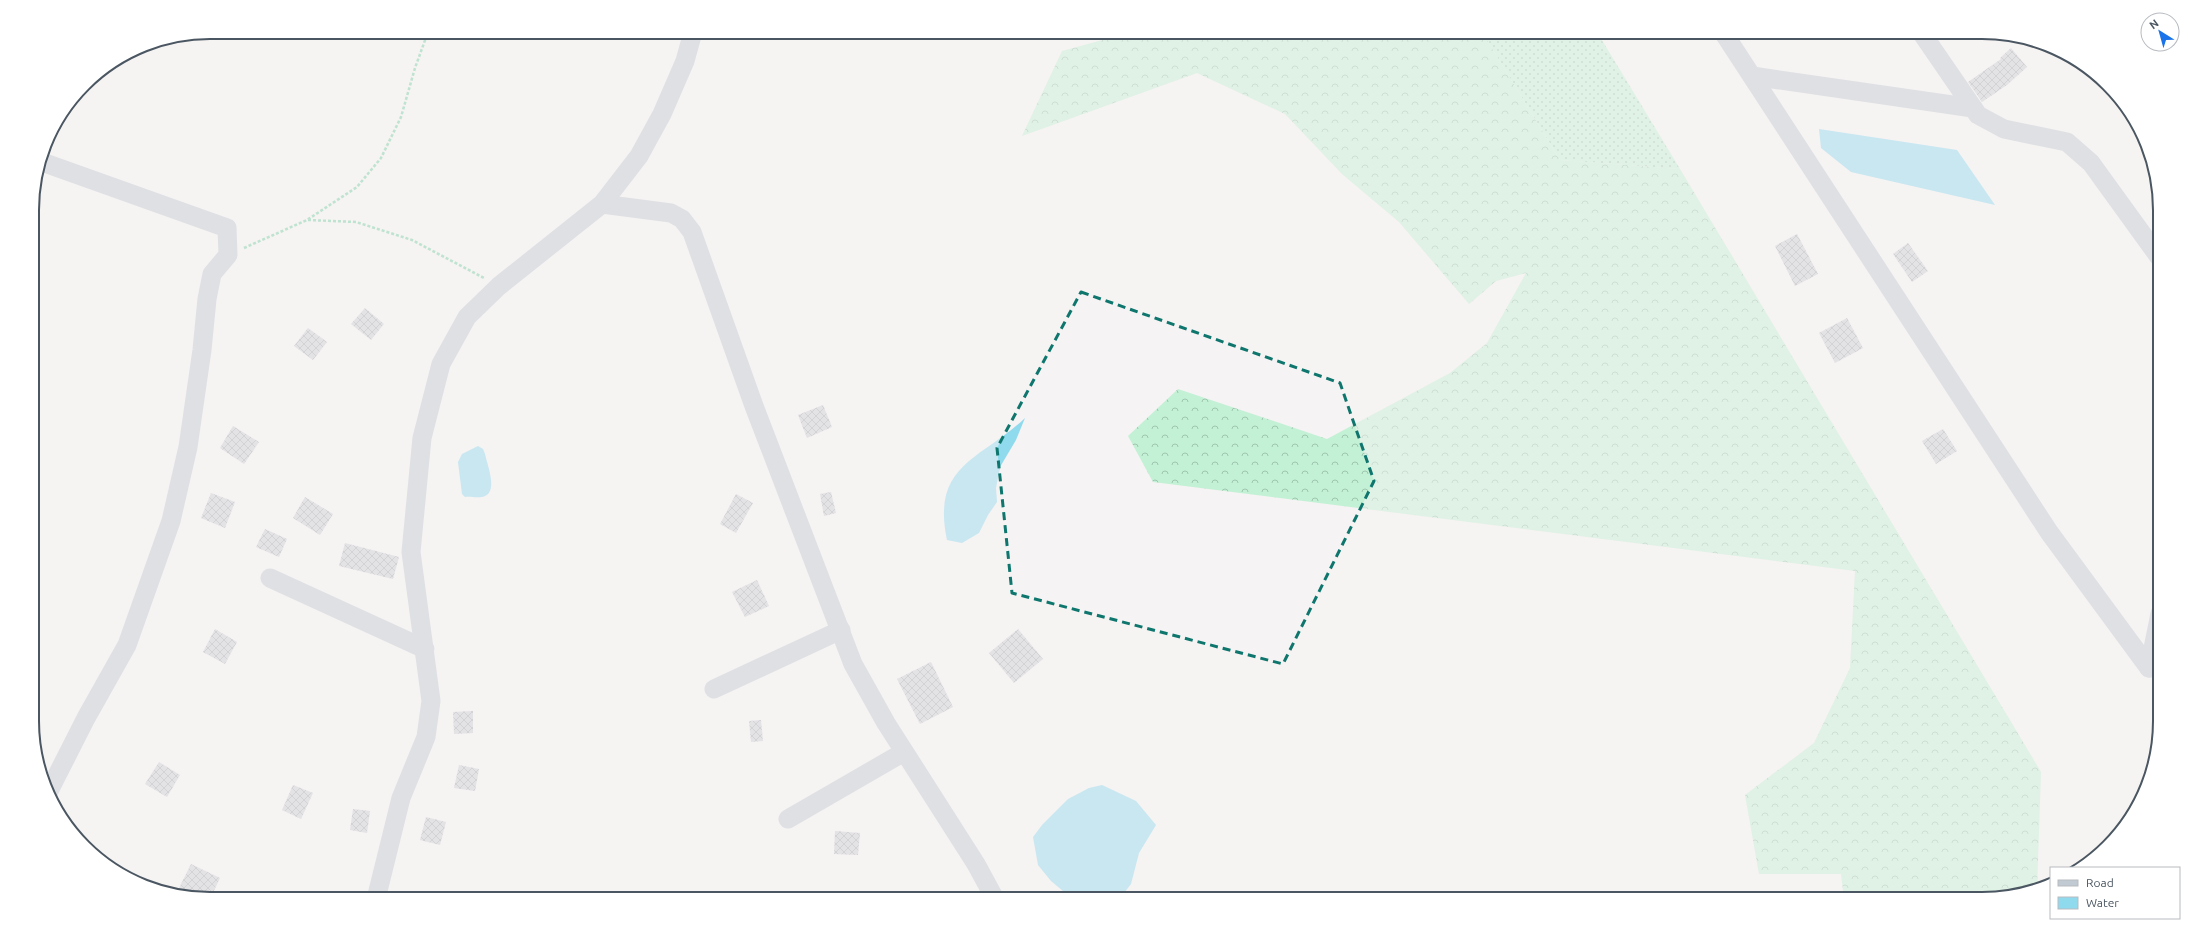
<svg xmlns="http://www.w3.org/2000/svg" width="2192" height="931" font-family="Ubuntu,sans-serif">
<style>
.grass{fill:url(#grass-dots)}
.forest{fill:url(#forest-crowns)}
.water{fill:#90daee}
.building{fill:url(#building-cross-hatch)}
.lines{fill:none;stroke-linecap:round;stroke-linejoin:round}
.path{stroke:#7ad0a6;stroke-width:2.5;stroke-dasharray:3 2;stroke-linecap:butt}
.minor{stroke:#c1cad2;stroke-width:19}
.marked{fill:none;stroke:#0f766e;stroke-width:3;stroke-dasharray:8 5;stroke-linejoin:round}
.rim{fill:none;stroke:#4a5661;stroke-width:2}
</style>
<defs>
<pattern id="grass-dots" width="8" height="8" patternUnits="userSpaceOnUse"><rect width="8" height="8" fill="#c3f1d5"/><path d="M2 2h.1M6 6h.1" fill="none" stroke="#a0c6b0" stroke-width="1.8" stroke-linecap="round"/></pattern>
<pattern id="forest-crowns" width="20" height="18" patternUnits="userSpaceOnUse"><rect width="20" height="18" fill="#c3f1d5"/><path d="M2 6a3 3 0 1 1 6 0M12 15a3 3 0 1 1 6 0" fill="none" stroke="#a0c6b0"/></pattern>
<pattern id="building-cross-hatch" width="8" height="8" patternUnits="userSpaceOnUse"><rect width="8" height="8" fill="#cdcfd5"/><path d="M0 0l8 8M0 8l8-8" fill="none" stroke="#a8abb0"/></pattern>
</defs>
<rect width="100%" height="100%" fill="#f5f3f3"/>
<!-- grass -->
<path class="grass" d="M1482 32H1597L1680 169 1560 160Z"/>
<!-- forest -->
<path class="forest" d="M1132 32H1482L1560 160 1680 169 2041 772 2037 890 1994 899H1844L1841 874H1759L1745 795 1814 743 1850 668 1855 571 1153 482 1128 436 1178 389 1327 439 1450 373 1487 343 1526 273 1496 281 1469 304 1399 222 1342 174 1285 114 1197 73 1022 136 1062 51Z"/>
<!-- water -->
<g class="water">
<path d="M1819 129 1957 150 1995 205 1851 172 1821 148Z"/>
<path d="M1025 418 1016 440 1000 467 996 488 997 502 988 515 979 533 962 543 947 540C931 464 981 460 1025 418Z"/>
<path d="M478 446 483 449 485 454C487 464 498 491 485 496 479 499 471 496 465 497L462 494 458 462 462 454Z"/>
<path d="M1102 785 1136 801 1156 825 1139 853 1131 884 1124 893 1114 897H1096L1063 891 1051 881 1038 865 1033 837 1042 825 1068 799 1089 788Z"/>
</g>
<!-- building -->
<g class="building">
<path d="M2011 48 2027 67 2007 85 1982 102 1968 82 2001 59 2000 58Z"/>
<path d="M1797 234 1818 274 1795 286 1775 246Z"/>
<path d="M1908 243 1928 271 1912 282 1893 254Z"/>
<path d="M365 308 384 324 371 340 351 324Z"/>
<path d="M1847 318 1863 348 1835 363 1819 333Z"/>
<path d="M308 328 327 342 313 360 294 346Z"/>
<path d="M823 405 832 427 807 438 798 415Z"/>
<path d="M233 426 259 442 244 464 220 448Z"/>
<path d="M1943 429 1957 451 1936 464 1922 441Z"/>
<path d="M831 492 836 513 824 516 820 494Z"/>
<path d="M211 493 235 502 225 528 201 518Z"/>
<path d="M736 494 753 503 736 533 720 524Z"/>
<path d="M305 497 333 514 320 535 293 518Z"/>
<path d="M265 529 287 539 279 557 256 547Z"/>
<path d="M345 543 399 557 393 579 339 566Z"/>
<path d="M757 580 769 606 745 617 732 592Z"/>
<path d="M215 629 237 642 225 664 203 652Z"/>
<path d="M1018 629 1043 659 1014 683 989 653Z"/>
<path d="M931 662 953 707 920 724 897 679Z"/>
<path d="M473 711V733L454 734 453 712Z"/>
<path d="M761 720 763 741 751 742 749 721Z"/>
<path d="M159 762 180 775 167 797 145 784Z"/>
<path d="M459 765 479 769 475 791 454 788Z"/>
<path d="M293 785 313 793 301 819 282 810Z"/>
<path d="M353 809 370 811 367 833 350 830Z"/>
<path d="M426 817 446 822 440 845 420 840Z"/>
<path d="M835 831 860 833 858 855 834 854Z"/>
<path d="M191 864 220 878 210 899 187 895 178 890Z"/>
</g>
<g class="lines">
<!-- path -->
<g class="path">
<path d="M308 220 356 222 412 240 484 278"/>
<path d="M244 248 307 220 357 187 381 158 401 117 415 68 428 32"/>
</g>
<!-- minor -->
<g class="minor">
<path d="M1723 32 2049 532 2149 668"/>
<path d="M1921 32 1978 115 2004 129 2067 142 2091 163 2159 257"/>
<path d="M1752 76 1973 108"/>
<path d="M42 162 227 228 228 255 212 274 207 299 202 350 188 447 171 521 127 645 86 718 48 793"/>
<path d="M602 204 671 213 682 219 692 232 754 406 853 664 886 723 976 864 995 899"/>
<path d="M270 578 425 649"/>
<path d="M2149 668 2160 614"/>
<path d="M714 689 841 630"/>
<path d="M788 819 904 752"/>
<path d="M376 899 401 798 426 737 431 701 411 552 422 438 441 364 467 317 499 286 602 204 639 156 662 114 685 61 693 32"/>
</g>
</g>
<!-- marked area -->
<path d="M0 0H2192V931H0ZM1081 292 1340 383 1374 481 1283 664 1012 593 997 448Z" fill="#f5f3f3" fill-opacity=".55" fill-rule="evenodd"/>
<path class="marked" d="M1081 292 1340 383 1374 481 1283 664 1012 593 997 448Z"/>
<!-- crop -->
<path d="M0 0H2192V931H0ZM210 39H1982A171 171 0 0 1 2153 210V721A171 171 0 0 1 1982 892H210A171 171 0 0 1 39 721V210A171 171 0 0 1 210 39Z" fill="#fff" fill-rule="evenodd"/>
<path class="rim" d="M210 39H1982A171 171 0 0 1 2153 210V721A171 171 0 0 1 1982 892H210A171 171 0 0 1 39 721V210A171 171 0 0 1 210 39Z"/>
<!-- legend -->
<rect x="2050" y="867" width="130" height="52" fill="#ffffff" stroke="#b7bbc0"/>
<rect x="2058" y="880" width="20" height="6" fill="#c1cad2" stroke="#b7bbc0"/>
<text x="2086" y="887" font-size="12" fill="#4a5661">Road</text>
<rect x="2058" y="897" width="20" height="12" fill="#90daee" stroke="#b7bbc0"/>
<text x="2086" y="907" font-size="12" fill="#4a5661">Water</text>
<!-- north arrow -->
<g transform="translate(2160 32) rotate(323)"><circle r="19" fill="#ffffff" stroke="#b7bbc0"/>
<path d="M0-3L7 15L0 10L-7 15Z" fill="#1a73e8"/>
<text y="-6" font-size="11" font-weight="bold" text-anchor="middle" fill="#4a5661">N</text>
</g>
</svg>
